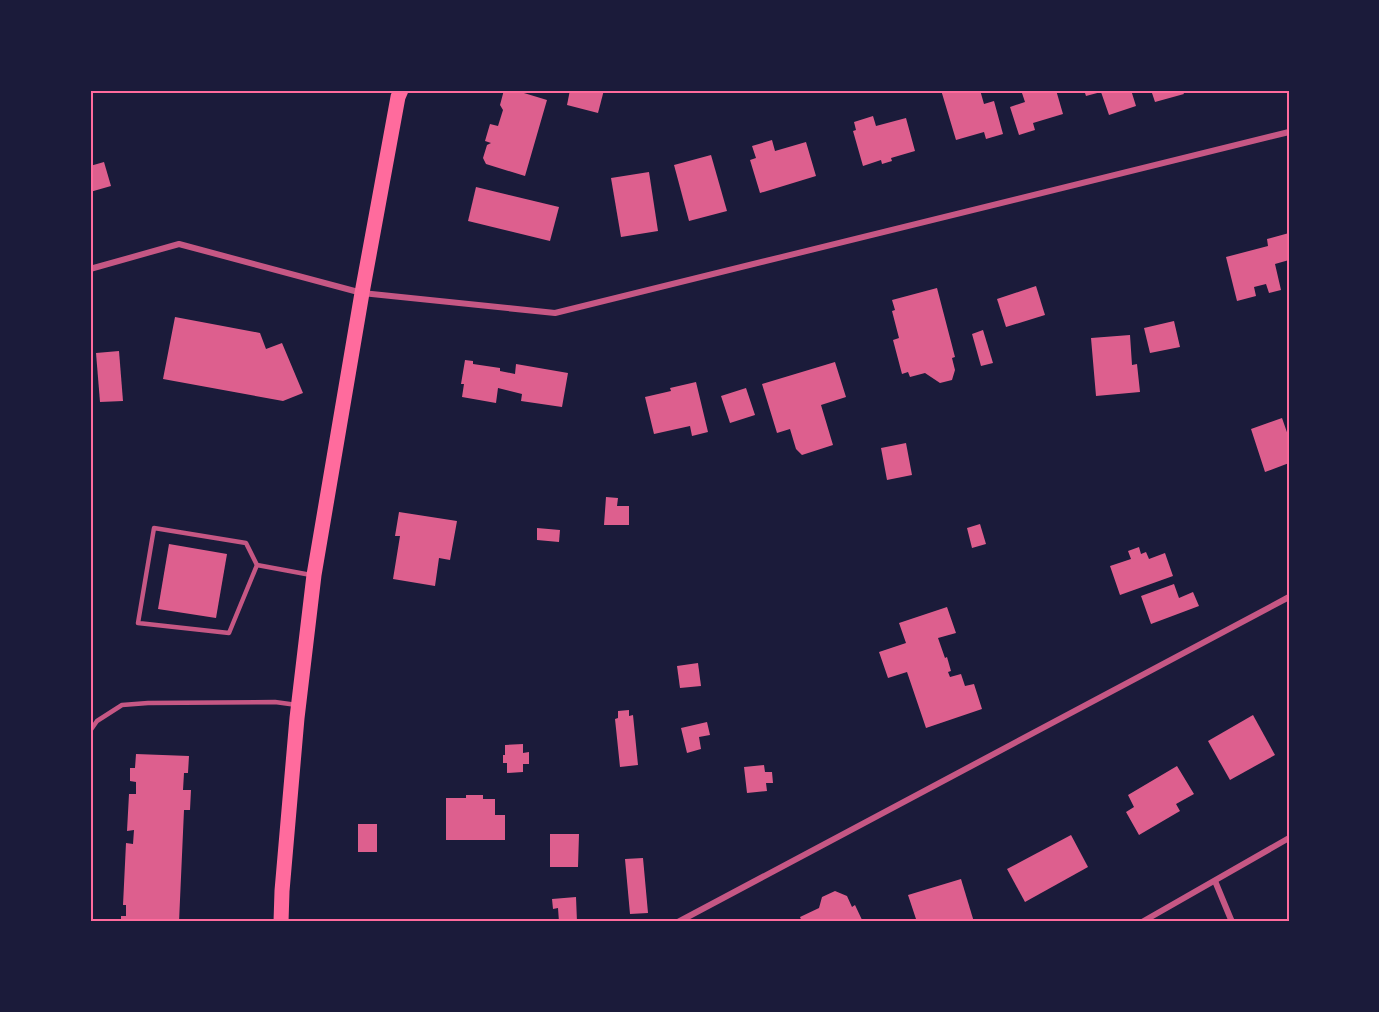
<svg xmlns="http://www.w3.org/2000/svg" width="1379" height="1012" font-family="'Asap Condensed',sans-serif">
<style>
.building{fill:#dd5f8e}
.lines{fill:none;stroke-linecap:round;stroke-linejoin:round}
.service{stroke:#c65784;stroke-width:4.5}
.minor{stroke:#c65784;stroke-width:6}
.primary{stroke:#ff6b9d;stroke-width:15}
.neatline{fill:none;stroke:#ff6b9d;stroke-width:2}
</style>
<rect width="100%" height="100%" fill="#1b1b3a"/>
<!-- building -->
<g class="building">
<path d="M504 90H514L547 100 525 176 486 164 483 158 487 145 491 143 485 141 490 124 498 126 503 110 500 105Z"/>
<path d="M570 90H604L598 113 567 105Z"/>
<path d="M941 90H980L984 104 994 101 1003 134 986 139 984 132 956 140Z"/>
<path d="M1021 90H1056L1063 114 1033 123 1035 130 1019 135 1010 107 1025 102Z"/>
<path d="M1084 90H1131L1136 106 1109 115 1101 92 1086 96Z"/>
<path d="M1151 90H1182L1184 94 1155 102Z"/>
<path d="M873 116 876 126 906 118 915 151 891 158 892 161 882 164 881 160 863 166 853 131 856 130 854 122Z"/>
<path d="M772 140 775 151 806 142 816 176 760 193 750 160 756 158 752 146Z"/>
<path d="M711 155 727 211 689 221 674 165Z"/>
<path d="M104 162 111 186 90 192V166Z"/>
<path d="M649 172 658 231 621 237 611 178Z"/>
<path d="M476 187 559 207 550 241 468 221Z"/>
<path d="M1289 233V260L1275 264 1281 290 1269 293 1266 284 1254 287 1256 296 1237 301 1226 257 1268 246 1267 239Z"/>
<path d="M1036 286 1045 315 1006 327 997 299Z"/>
<path d="M937 288 955 357 952 358 955 370 952 380 940 383 925 373 910 377 908 372 902 374 893 340 899 338 892 311 895 310 892 300Z"/>
<path d="M175 317 260 333 266 349 282 343 303 393 283 401 163 379Z"/>
<path d="M1174 321 1180 347 1150 353 1144 328Z"/>
<path d="M983 330 993 363 981 366 972 334Z"/>
<path d="M1130 335 1132 365 1137 364 1140 392 1096 396 1091 338Z"/>
<path d="M119 351 123 401 100 402 96 353Z"/>
<path d="M465 360 473 361V364L500 368V371L515 374 516 364 568 373 562 407 521 401 522 394 498 388 496 403 462 397 464 384H461Z"/>
<path d="M835 362 846 397 821 405 833 445 802 455 796 449 790 429 777 433 762 384Z"/>
<path d="M696 382 708 432 692 436 690 426 654 434 645 397 671 391 670 388Z"/>
<path d="M746 388 755 415 730 423 721 396Z"/>
<path d="M1282 418 1289 438V455L1287 456 1289 463 1265 472 1251 429Z"/>
<path d="M906 443 912 475 887 480 881 448Z"/>
<path d="M606 497 618 498 617 506H629V525H604Z"/>
<path d="M399 512 457 521 450 560 439 558 435 586 393 579 400 536H395Z"/>
<path d="M980 524 986 544 972 548 967 528Z"/>
<path d="M537 528 560 530 559 542 537 540Z"/>
<path d="M169 544 227 554 216 618 158 609Z"/>
<path d="M1139 547 1141 554 1146 552 1149 559 1165 553 1173 576 1120 595 1110 566 1131 559 1128 551Z"/>
<path d="M1174 584 1179 598 1193 592 1199 606 1151 624 1141 596Z"/>
<path d="M947 607 956 633 938 638 945 658 947 657 951 671 948 672 950 677 961 674 965 686 974 684 982 709 926 728 907 672 888 678 879 652 906 643 899 623Z"/>
<path d="M698 663 701 686 680 688 677 666Z"/>
<path d="M629 710V716L633 715 638 765 620 767 615 719 618 718V711Z"/>
<path d="M1253 715 1275 755 1230 780 1208 741Z"/>
<path d="M707 722 710 735 699 737 701 749 687 753 681 728Z"/>
<path d="M523 744V753L529 752V764H523V772L507 773V763H503V755H505V745Z"/>
<path d="M136 754 189 756 188 773H184L183 790H191L190 810H184L179 922H121V916H126V905H123L126 843 133 844 134 830 127 831 129 794H136V782L130 781V768H135Z"/>
<path d="M764 765 765 772H772L773 783H766L767 791 747 793 744 767Z"/>
<path d="M1177 766 1194 794 1176 804 1180 811 1139 835 1126 812 1134 807 1128 795Z"/>
<path d="M466 795H483V799H495V815H505V840H446V798H466Z"/>
<rect x="358" y="824" width="19" height="28"/>
<path d="M550 834H579L578 867H550Z"/>
<path d="M1071 835 1088 867 1025 902 1007 869Z"/>
<path d="M643 858 648 913 630 914 625 859Z"/>
<path d="M961 879 974 922H917L908 895Z"/>
<path d="M835 891 847 896 852 907 855 905 863 922H802L800 917 819 908 822 897Z"/>
<path d="M576 897 577 922H559L558 908 553 909 552 899Z"/>
</g>
<g class="lines">
<!-- service -->
<g class="service">
<path d="M154 528 246 543 257 565 229 633 138 623Z"/>
<path d="M257 565 311 575"/>
<path d="M90 731 97 721 122 705 148 703 275 702 297 705"/>
</g>
<!-- minor -->
<g class="minor">
<path d="M90 269 179 244 362 293 555 313 1289 132"/>
<path d="M1215 881 1232 922"/>
<path d="M678 922 1289 597"/>
<path d="M1142 922 1289 838"/>
</g>
<!-- primary -->
<path class="primary" d="M281 922 282 891 297 718 314 575 362 293 398 97 401 90"/>
</g>
<!-- border -->
<rect width="1379" height="1012" fill="none" stroke="#1b1b3a" stroke-width="183"/>
<rect x="92" y="92" width="1196" height="828" class="neatline"/>
</svg>
